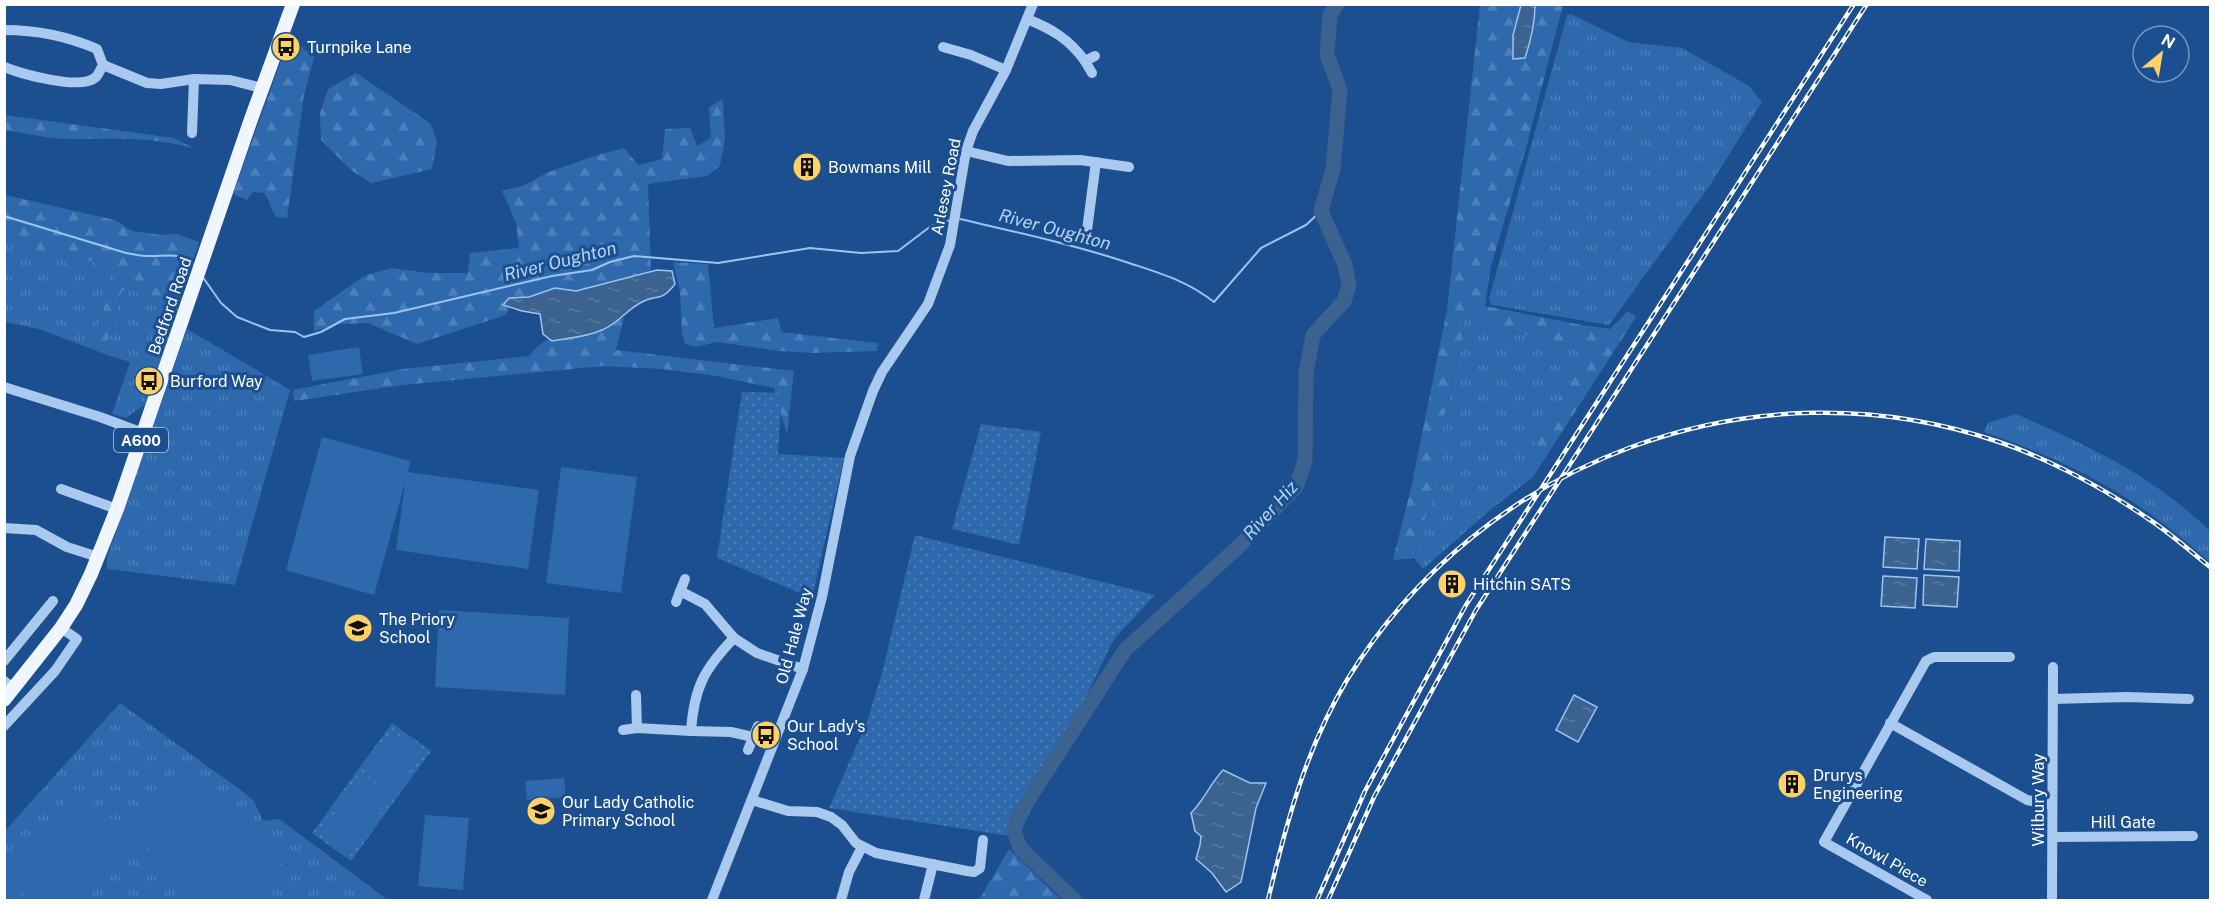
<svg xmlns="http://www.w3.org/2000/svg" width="2215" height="905" font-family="'Public Sans',sans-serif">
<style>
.grass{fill:url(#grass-tufts)}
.forest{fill:url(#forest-firs)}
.park{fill:url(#park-dots)}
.pitch{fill:#2e69ad}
.water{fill:url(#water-ripples);stroke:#9cc4f0;stroke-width:1.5}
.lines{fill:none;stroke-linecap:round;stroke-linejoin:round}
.stream{stroke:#9cc4f0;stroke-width:2}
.river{stroke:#3c6290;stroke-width:15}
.minor{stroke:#a9c9ee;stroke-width:10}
.major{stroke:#f0f6ff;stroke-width:14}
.rail-casing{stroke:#fff;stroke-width:4.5}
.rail{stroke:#1b4f8f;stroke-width:2;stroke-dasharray:7;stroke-linecap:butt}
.labels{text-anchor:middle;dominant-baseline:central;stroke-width:6;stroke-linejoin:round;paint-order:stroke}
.shield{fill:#1b4f8f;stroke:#bbcadd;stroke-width:1.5}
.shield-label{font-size:15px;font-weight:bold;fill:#fff}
.poi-label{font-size:16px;fill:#fff;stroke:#1b4f8f;text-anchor:start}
.street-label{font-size:16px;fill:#fff;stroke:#1b4f8f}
.water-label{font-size:18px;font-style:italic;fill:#b5d3f5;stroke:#1b4f8f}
</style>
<defs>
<pattern id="grass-tufts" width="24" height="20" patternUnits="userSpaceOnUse" patternTransform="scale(1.5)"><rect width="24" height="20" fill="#2e69ad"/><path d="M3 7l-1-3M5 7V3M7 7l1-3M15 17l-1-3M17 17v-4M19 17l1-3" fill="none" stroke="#4d80b9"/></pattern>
<pattern id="forest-firs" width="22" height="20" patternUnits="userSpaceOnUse" patternTransform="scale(1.5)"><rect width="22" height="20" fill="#2e69ad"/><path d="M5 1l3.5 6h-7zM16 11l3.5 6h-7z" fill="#4d80b9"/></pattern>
<pattern id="park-dots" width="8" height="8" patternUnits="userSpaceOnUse" patternTransform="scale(1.5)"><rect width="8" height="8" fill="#2e69ad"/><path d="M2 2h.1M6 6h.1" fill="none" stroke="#4d80b9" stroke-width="1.8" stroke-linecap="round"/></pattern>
<pattern id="water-ripples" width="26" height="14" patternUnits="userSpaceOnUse" patternTransform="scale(1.5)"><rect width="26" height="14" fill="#3c6290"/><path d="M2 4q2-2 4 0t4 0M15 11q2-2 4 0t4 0" fill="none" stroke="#597aa1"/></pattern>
</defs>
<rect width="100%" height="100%" fill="#1b4f8f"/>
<!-- grass -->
<g class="grass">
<path d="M1571 14 1628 42 1682 48 1749 86 1762 102 1710 185 1609 325 1492 305 1489 299 1567 15Z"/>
<path d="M4 237 15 238 37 254 92 261 116 278 103 310 95 350 39 329 5 322Z"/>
<path d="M127 286 169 315C159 339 136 382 143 406L126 418 112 414 130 362 104 354 121 293Z"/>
<path d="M1465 314 1481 318 1484 325 1593 350 1550 411 1531 457 1533 477 1489 511 1423 569 1414 558 1431 497 1441 431 1462 341Z"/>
<path d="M187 329 290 390 235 585 107 569V558Z"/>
<path d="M2016 414C2089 446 2152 475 2210 531V563C2201 553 2189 545 2179 536 2121 488 2055 456 1984 432L1988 423Z"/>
<path d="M120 703 242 791 254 801 263 821 279 819 388 900H5L4 832Z"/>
</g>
<!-- forest -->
<g class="forest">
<path d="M1480 5H1521L1513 35V59L1525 58 1532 38 1535 5H1563L1526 148 1491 266 1485 306 1582 325 1610 329 1628 311 1636 317 1533 477 1531 457 1550 411 1592 350 1484 325 1481 318 1465 315 1462 341 1441 431 1431 497 1414 558 1393 560 1411 488 1447 310Z"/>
<path d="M298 41 304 50 315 54 304 95 287 218 276 217C270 209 271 201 264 193L253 192 247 200 233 194 283 55 294 46Z"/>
<path d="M356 73 430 123 437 141 432 169 371 183 351 170 321 140 320 113 328 89Z"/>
<path d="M723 99 725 139 720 166 707 176 648 184 651 270 591 293 511 303 506 315 417 344 368 323 340 324 314 331V311L364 276 391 268 429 273H468L470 253 519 248 516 223 502 191 525 185 546 173 594 156 624 148 638 165 662 159 665 129 690 128 697 146 711 138 709 107Z"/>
<path d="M5 115 174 138 195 149C153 136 113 139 70 139 48 139 26 133 5 130Z"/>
<path d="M5 195 115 220 132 231 161 235 177 234 199 242 148 404 143 406C136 382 159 339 168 315L127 286 121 293 104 354 95 350 103 310 115 278 92 261 37 254 15 238 5 237Z"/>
<path d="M673 262 708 264 714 328 778 318 781 332 878 343 877 351 812 353 780 351 717 342 696 347 685 344 682 333 680 291Z"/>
<path d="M624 318 616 350 794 371 787 435 774 388 717 376 662 369 603 366 403 385 294 401 293 390 403 369 529 356C552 327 589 324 624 318Z"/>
<path d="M1009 849 1061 900H979Z"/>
</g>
<!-- park -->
<g class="park">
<path d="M742 392 782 393 778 454 844 458 812 598 717 558Z"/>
<path d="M981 424 1041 432 1019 545 952 529Z"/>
<path d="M915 535 1155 595 1114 639 1019 835 1010 836 829 808 867 722 882 673Z"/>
<path d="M392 723 431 751 351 861 312 833Z"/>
</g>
<!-- pitch -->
<g class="pitch">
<path d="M359 347 363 374 312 381 308 355Z"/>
<path d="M322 437 410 461 408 472 539 490 528 569 396 550 405 483 374 595 286 570Z"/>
<path d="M561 467 637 477 621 593 546 583Z"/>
<path d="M439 610 569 618 565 695 435 687Z"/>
<path d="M392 731 424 754 412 770 408 768 405 772 409 775 397 792 393 789 390 792 365 774 368 771 364 768 377 752 380 754 383 750 380 747Z"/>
<path d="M177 771 283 861 250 900H209L132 835 75 900H30L5 880V870L77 789 126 830Z"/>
<path d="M361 773 393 796 381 813 349 789Z"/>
<path d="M564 778 566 797 527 800 525 781Z"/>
<path d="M352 793 377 811 375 815 378 817 366 834 362 831 359 836 362 839 350 855 318 831 330 815 334 817 337 813 334 810 346 794 349 796Z"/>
<path d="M425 815 469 818 463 890 418 886Z"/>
</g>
<!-- water -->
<g class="water">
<path d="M1521 5H1535C1535 24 1531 40 1525 58L1513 59V35Z"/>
<path d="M657 270 672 271 675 284C660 304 656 293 640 303 627 310 617 324 602 330 587 337 568 338 552 341L543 334 540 314 522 311 503 305 509 298 529 297 555 288 576 291Z"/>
<path d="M1885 537 1919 539 1917 569 1883 567Z"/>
<path d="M1926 539 1960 541 1959 571 1924 569Z"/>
<path d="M1924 575 1959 577 1957 607 1923 605Z"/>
<path d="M1883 576 1917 578 1915 608 1881 606Z"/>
<path d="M1574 695 1597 707 1578 742 1556 730Z"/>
<path d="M1223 770 1250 783H1266L1256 808 1241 882 1226 892 1212 873 1196 859 1200 845 1201 836 1195 831 1191 813C1204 800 1210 784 1223 770Z"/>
</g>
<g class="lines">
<!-- stream -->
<g class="stream">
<path d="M4 216 126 253C133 254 139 256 146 256 164 257 182 250 195 266"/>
<path d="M960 219C1016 232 1071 244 1126 262 1159 273 1186 280 1214 302L1261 248 1306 225 1321 211"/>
<path d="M202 276 221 303 237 317 270 330 295 332 304 337 321 332 345 319 394 313 552 276 592 270 610 262 634 256 718 263 810 248 861 253 898 251 931 226 951 220"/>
</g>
<!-- river -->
<path class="river" d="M1074 900 1020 848 1014 831 1018 816 1125 650 1237 548 1296 487 1305 461 1306 373 1313 335 1344 301 1349 285 1345 265 1321 211 1333 169 1340 90 1327 55 1330 15 1337 4"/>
<!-- minor -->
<g class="minor">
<path d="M1027 19C1052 29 1069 39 1085 61"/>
<path d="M4 30C37 30 67 36 97 49L103 65C101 68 99 74 96 77 81 91 22 74 4 67"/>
<path d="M943 47 971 55 1006 70"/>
<path d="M103 65 147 83 161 84 194 79 230 80 262 88"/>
<path d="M1092 73 1085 61 1095 56"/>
<path d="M192 133 194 79"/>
<path d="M966 151 1008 161 1080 160 1129 167"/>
<path d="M1087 230 1096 162"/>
<path d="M4 387 100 417 143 433"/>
<path d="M61 489 117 509"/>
<path d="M4 528 36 530 67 547 98 557"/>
<path d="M680 591 705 604 734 638"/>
<path d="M676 602 685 579"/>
<path d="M4 661 53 601"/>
<path d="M4 681 14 689"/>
<path d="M636 695 637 728"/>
<path d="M2053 699 2127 697 2189 699"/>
<path d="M1890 723 2027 800 2052 805"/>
<path d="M4 726 55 671 77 639 61 628"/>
<path d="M623 730 637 728 691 731"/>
<path d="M753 737 731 732 691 731C694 688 704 669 734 638L757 653 803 669"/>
<path d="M748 750 758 726"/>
<path d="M752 800 788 811 817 812 831 817 842 825 856 843 876 853 967 871 974 872 980 868 983 840"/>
<path d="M2053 837 2193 836"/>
<path d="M712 900 803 669 822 597 850 456 873 391 882 372 928 304 950 245 966 151 973 131 1006 70 1033 4"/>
<path d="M841 900 849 872 862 847"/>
<path d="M924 900 933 864"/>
<path d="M1927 900 1824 842 1926 661 1934 657H2010"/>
<path d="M2052 900 2053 667"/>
</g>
<!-- major -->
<path class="major" d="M4 700 61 628 76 605 91 574 117 509 250 122 293 4"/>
<!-- rail casing -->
<g class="rail-casing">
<g id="rail">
<path d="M1268 900C1286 824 1306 748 1347 680 1481 460 1754 358 1999 442 2047 458 2105 489 2147 518 2169 532 2190 551 2210 567"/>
<path d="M1317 900 1365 791 1466 605 1854 4"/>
<path d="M1328 900 1374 797 1476 610 1867 4"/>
</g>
</g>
<!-- rail -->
<use href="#rail" class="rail"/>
</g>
<!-- icons -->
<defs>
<g id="bus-disc" transform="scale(1.5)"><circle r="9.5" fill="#ffd166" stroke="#1b4f8f"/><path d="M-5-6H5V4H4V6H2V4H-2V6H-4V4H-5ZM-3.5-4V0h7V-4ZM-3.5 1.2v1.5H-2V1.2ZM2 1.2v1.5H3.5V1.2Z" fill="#111"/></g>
<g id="building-disc" transform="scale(1.5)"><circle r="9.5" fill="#ffd166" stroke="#1b4f8f"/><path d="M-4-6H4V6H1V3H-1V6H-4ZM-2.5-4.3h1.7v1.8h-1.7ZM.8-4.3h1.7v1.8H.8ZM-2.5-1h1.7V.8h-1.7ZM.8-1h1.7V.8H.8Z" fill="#111"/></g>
<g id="school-disc" transform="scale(1.5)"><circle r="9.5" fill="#ffd166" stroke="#1b4f8f"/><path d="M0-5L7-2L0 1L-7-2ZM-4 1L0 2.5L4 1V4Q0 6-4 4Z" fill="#111"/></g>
</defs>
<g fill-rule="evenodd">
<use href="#bus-disc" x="286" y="47"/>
<use href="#building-disc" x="807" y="167"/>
<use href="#bus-disc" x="149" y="381"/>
<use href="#building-disc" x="1452" y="584"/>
<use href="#school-disc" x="358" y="628"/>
<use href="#bus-disc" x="766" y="735"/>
<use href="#building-disc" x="1792" y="784"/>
<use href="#school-disc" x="541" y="811"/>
</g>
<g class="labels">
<!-- shield labels -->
<rect class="shield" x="114" y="428" width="54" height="24" rx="4.5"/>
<g class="shield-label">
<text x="141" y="440">A600</text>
</g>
<!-- poi labels -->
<g class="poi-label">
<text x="307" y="47">Turnpike Lane</text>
<text x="828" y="167">Bowmans Mill</text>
<text x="170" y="381">Burford Way</text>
<text x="1473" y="584">Hitchin SATS</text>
<text x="379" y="619">The Priory<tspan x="379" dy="18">School</tspan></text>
<text x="787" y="726">Our Lady's<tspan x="787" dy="18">School</tspan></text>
<text x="1813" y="775">Drurys<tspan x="1813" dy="18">Engineering</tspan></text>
<text x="562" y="802">Our Lady Catholic<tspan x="562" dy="18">Primary School</tspan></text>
</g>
<!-- street labels -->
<g class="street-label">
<text transform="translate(946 187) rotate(-79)">Arlesey Road</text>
<text transform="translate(170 306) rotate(-71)">Bedford Road</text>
<text transform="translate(794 636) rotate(-75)">Old Hale Way</text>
<text transform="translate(2038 800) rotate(-90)">Wilbury Way</text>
<text x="2123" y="822">Hill Gate</text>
<text transform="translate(1887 860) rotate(30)">Knowl Piece</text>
</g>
<!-- water labels -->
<g class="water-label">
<text transform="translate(1055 229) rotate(15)">River Oughton</text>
<text transform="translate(560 261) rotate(-14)">River Oughton</text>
<text transform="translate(1270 510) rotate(-48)">River Hiz</text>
</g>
</g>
<!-- border -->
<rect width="2215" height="905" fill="none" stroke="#ffffff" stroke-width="12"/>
<!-- north arrow -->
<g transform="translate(2161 54) rotate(30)"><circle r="28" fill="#1b4f8f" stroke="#7695bc" stroke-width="1.5"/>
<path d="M0-4.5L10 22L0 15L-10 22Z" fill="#ffd166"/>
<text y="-9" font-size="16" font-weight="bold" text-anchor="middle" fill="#ffffff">N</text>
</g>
</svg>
